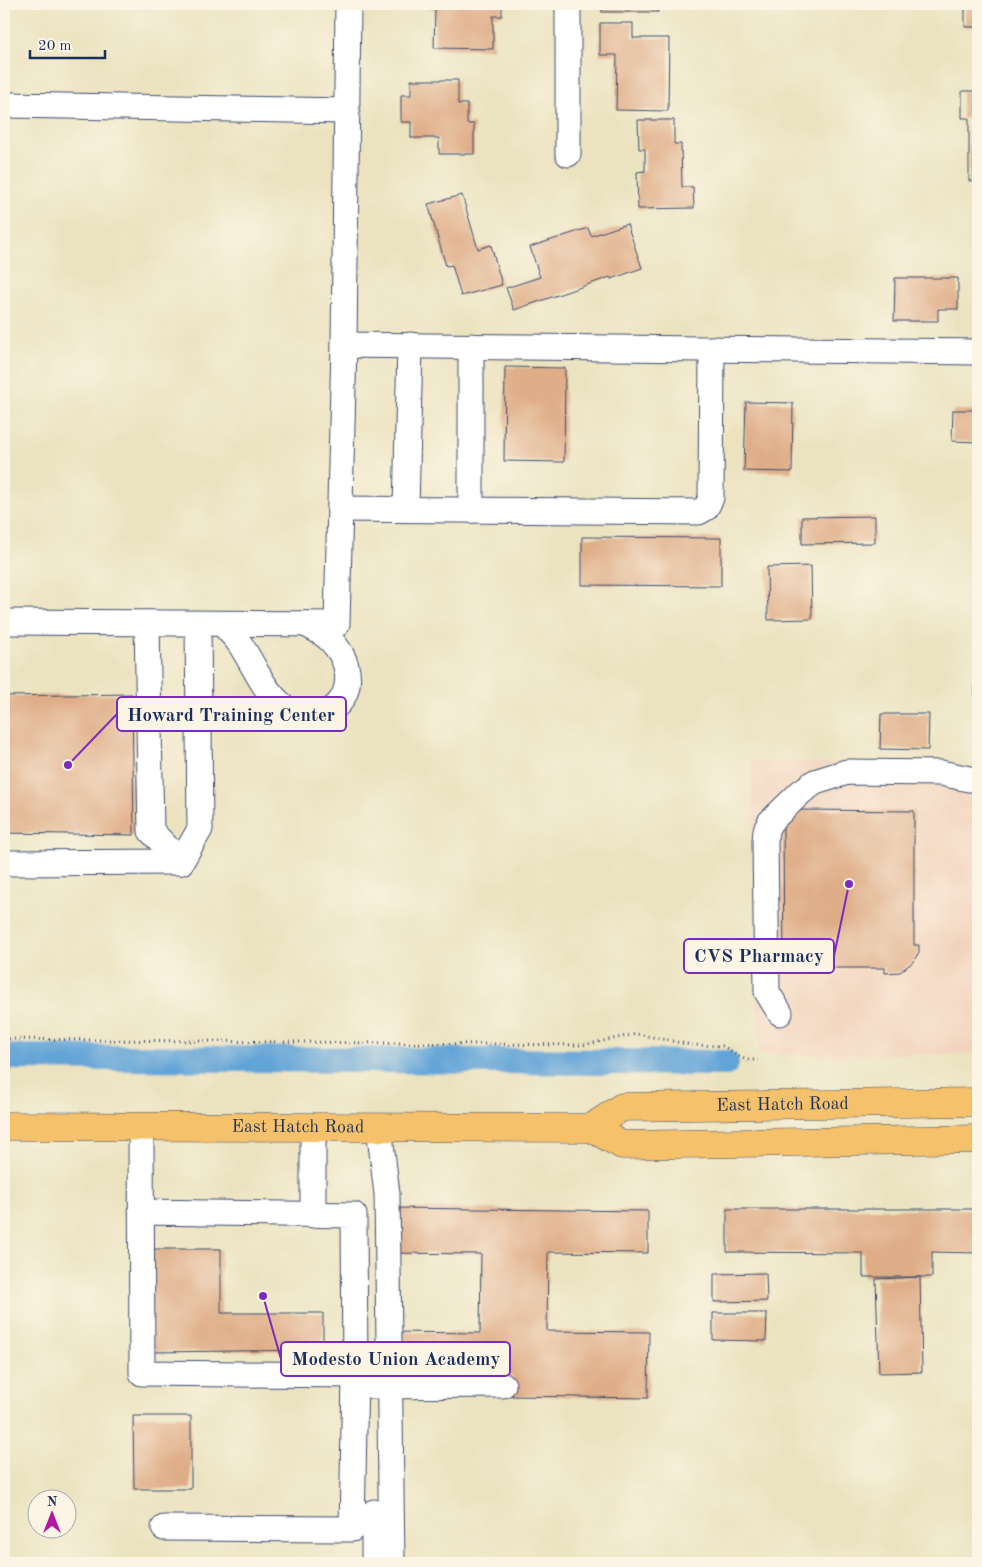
<svg xmlns="http://www.w3.org/2000/svg" width="982" height="1567" font-family="'Old Standard TT',serif">
<style>
.built{fill:#f2d4be}
.lines{fill:none;stroke-linecap:round;stroke-linejoin:round}
.canal{stroke:#64a4d7;stroke-width:26}
.building{fill:#dfae88}
.minor-casing{stroke:#3a4a6d;stroke-width:27}
.major-casing{stroke:#3a4a6d;stroke-width:29}
.path{stroke:#3a4a6d;stroke-width:3;stroke-dasharray:1 4;stroke-linecap:butt}
.minor{stroke:#fff;stroke-width:25}
.major{stroke:#f5c16b;stroke-width:28}
.labels{text-anchor:middle;dominant-baseline:central;stroke-width:4;stroke-linejoin:round;paint-order:stroke}
.street-label{font-size:18px;fill:#1b2f5e;stroke:#fcf5e5}
.leader{fill:none;stroke:#7b2cbf;stroke-width:2}
.callout-dot{fill:#7b2cbf;stroke:#fcf5e5;stroke-width:2}
.callout{fill:#fcf5e5;stroke:#7b2cbf;stroke-width:2}
.callout-label{font-size:19px;text-anchor:middle;font-weight:bold;fill:#1b2f5e}
</style>
<rect width="100%" height="100%" fill="#fcf5e5"/>
<filter id="ink" filterUnits="userSpaceOnUse"><feTurbulence type="fractalNoise" baseFrequency=".02" numOctaves="2"/><feDisplacementMap in="SourceGraphic" scale="10" xChannelSelector="R" yChannelSelector="G"/><feConvolveMatrix kernelMatrix="1 2 1 2 8 2 1 2 1" color-interpolation-filters="sRGB"/></filter>
<filter id="wash" filterUnits="userSpaceOnUse"><feTurbulence type="fractalNoise" baseFrequency=".0096" numOctaves="4" result="noise"/><feDisplacementMap in="SourceGraphic" scale="20" xChannelSelector="R" yChannelSelector="G"/><feGaussianBlur stdDeviation="1.12" result="paint"/><feColorMatrix in="noise" values="0 0 0 0 0 0 0 0 0 0 0 0 0 0 0 0 0 1.4 0 .05"/><feComposite in="paint" operator="in"/></filter>
<g filter="url(#wash)">
<rect width="100%" height="100%" fill="#ebe3c0"/>
<!-- built -->
<path class="built" d="M751 761 978 767V1054L759 1055Z"/>
<g class="lines">
<!-- canal -->
<path class="canal" d="M4 1057 726 1063"/>
</g>
<g id="blocks">
<!-- building -->
<g class="building">
<path d="M425 4H502V16H493V49L434 48 435 9H425Z"/>
<rect x="602" y="4" width="56" height="8"/>
<rect x="965" y="4" width="13" height="23"/>
<path d="M600 23H633V38H669L668 111 616 110 617 55H600Z"/>
<path d="M411 80H458V104H467V124H474V154H439V138H411V122H401V95H411Z"/>
<path d="M962 91H978V181H969V118H962Z"/>
<path d="M638 120H674V144H681L682 187H693L694 208 638 209 637 172 645 171V149H639Z"/>
<path d="M462 195 478 249 491 245 502 285 461 296 452 265 446 266 428 204Z"/>
<path d="M627 224 642 268 611 279 610 277 514 310 506 288 540 277 530 247 588 228 591 236Z"/>
<path d="M895 278H958V309H938V321H894Z"/>
<path d="M505 367 565 368 564 462 504 461Z"/>
<path d="M746 402 793 403 792 472 744 471Z"/>
<path d="M953 410H978V442L952 441Z"/>
<path d="M875 516V543L802 544V517Z"/>
<path d="M582 537 721 538V586L582 585Z"/>
<path d="M811 566 812 619 768 620 767 567Z"/>
<rect x="975" y="663" width="3" height="37"/>
<path d="M132 694 134 835 4 833V696Z"/>
<path d="M881 714H929L928 750 880 749Z"/>
<path d="M799 810 914 811V945H919V952L913 962 900 972 885 973V968H784L783 824Z"/>
<path d="M389 1208 648 1211V1253L548 1252 547 1331 649 1332 648 1398 512 1396V1375L388 1374 389 1332 480 1333 481 1254 388 1253Z"/>
<path d="M727 1209H978V1253L932 1252V1277H863V1253L727 1252Z"/>
<path d="M150 1249H221V1313H323V1350L151 1352Z"/>
<path d="M766 1273 767 1301 714 1302V1274Z"/>
<path d="M920 1277 922 1372 879 1373 876 1279Z"/>
<path d="M713 1313H767L766 1341 713 1340Z"/>
<path d="M133 1416H191V1489H134Z"/>
</g>
</g>
</g>
<g filter="url(#ink)">
<use href="#blocks" fill-opacity="0" stroke="#3a4a6d" stroke-width="1"/>
<g class="lines">
<!-- minor casing -->
<g class="minor-casing">
<g id="minor">
<path d="M568 4V154"/>
<path d="M8 105 347 111"/>
<path d="M344 345 348 4"/>
<path d="M471 346V510"/>
<path d="M340 509 699 512 706 508 711 498 712 349"/>
<path d="M406 509 410 345"/>
<path d="M4 622 337 624 344 345 978 352"/>
<path d="M147 623 151 831 181 862"/>
<path d="M223 624C228 630 235 637 240 644 254 665 263 690 283 706 290 713 300 716 311 716 351 713 358 670 333 643 326 634 315 629 305 624"/>
<path d="M181 862 200 829 198 624"/>
<path d="M4 863 181 862"/>
<path d="M780 1013 767 992 765 841 766 830 770 822 801 792 815 782 847 772 941 773 969 779"/>
<path d="M141 1127 142 1373 355 1375 354 1215 142 1212"/>
<path d="M313 1127V1215"/>
<path d="M379 1127 387 1194 392 1563"/>
<path d="M373 1386 503 1385"/>
<path d="M374 1512V1563"/>
<path d="M164 1528 352 1529 355 1375"/>
</g>
</g>
<!-- major casing -->
<g class="major-casing">
<g id="major">
<path id="s1" d="M4 1126 591 1128 622 1145 978 1139"/>
<path id="s2" d="M591 1128 622 1107 978 1102"/>
</g>
</g>
<!-- path -->
<path class="path" d="M4 1039 583 1045 637 1034 692 1045 723 1046 741 1058 748 1060H758"/>
<!-- minor -->
<use href="#minor" class="minor"/>
<!-- major -->
<use href="#major" class="major"/>
</g>
</g>
<g class="labels">
<!-- street labels -->
<g class="street-label">
<text stroke="none"><textPath href="#s2" startOffset="198">East Hatch Road</textPath></text>
<text stroke="none"><textPath href="#s1" startOffset="294">East Hatch Road</textPath></text>
</g>
</g>
<!-- callouts -->
<path class="leader" d="M68 765L117 714M849 884L834 956M263 1296L281 1359"/>
<g class="callout-dot">
<circle cx="68" cy="765" r="5"/>
<circle cx="849" cy="884" r="5"/>
<circle cx="263" cy="1296" r="5"/>
</g>
<g class="callout">
<rect x="117" y="697" width="229" height="34" rx="5"/>
<rect x="684" y="939" width="150" height="34" rx="5"/>
<rect x="281" y="1342" width="229" height="34" rx="5"/>
</g>
<g class="callout-label">
<text x="231" y="721">Howard Training Center</text>
<text x="759" y="962">CVS Pharmacy</text>
<text x="396" y="1365">Modesto Union Academy</text>
</g>
<!-- margin -->
<rect width="982" height="1567" fill="none" stroke="#fcf5e5" stroke-width="20"/>
<!-- north arrow -->
<g transform="translate(52 1514)"><circle r="24" fill="#fcf5e5" stroke="#a2a6af"/>
<path d="M0-4L9 19L0 12L-9 19Z" fill="#b5179e"/>
<text y="-8" font-size="14" font-weight="bold" text-anchor="middle" fill="#1b2f5e">N</text>
</g>
<!-- scale -->
<path d="M30 50v8h75v-8" fill="none" stroke="#1b2f5e" stroke-width="2.5"/>
<text x="38" y="50" font-size="15" fill="#1b2f5e" stroke="#fcf5e5" stroke-width="4" paint-order="stroke">20 m</text>
</svg>
